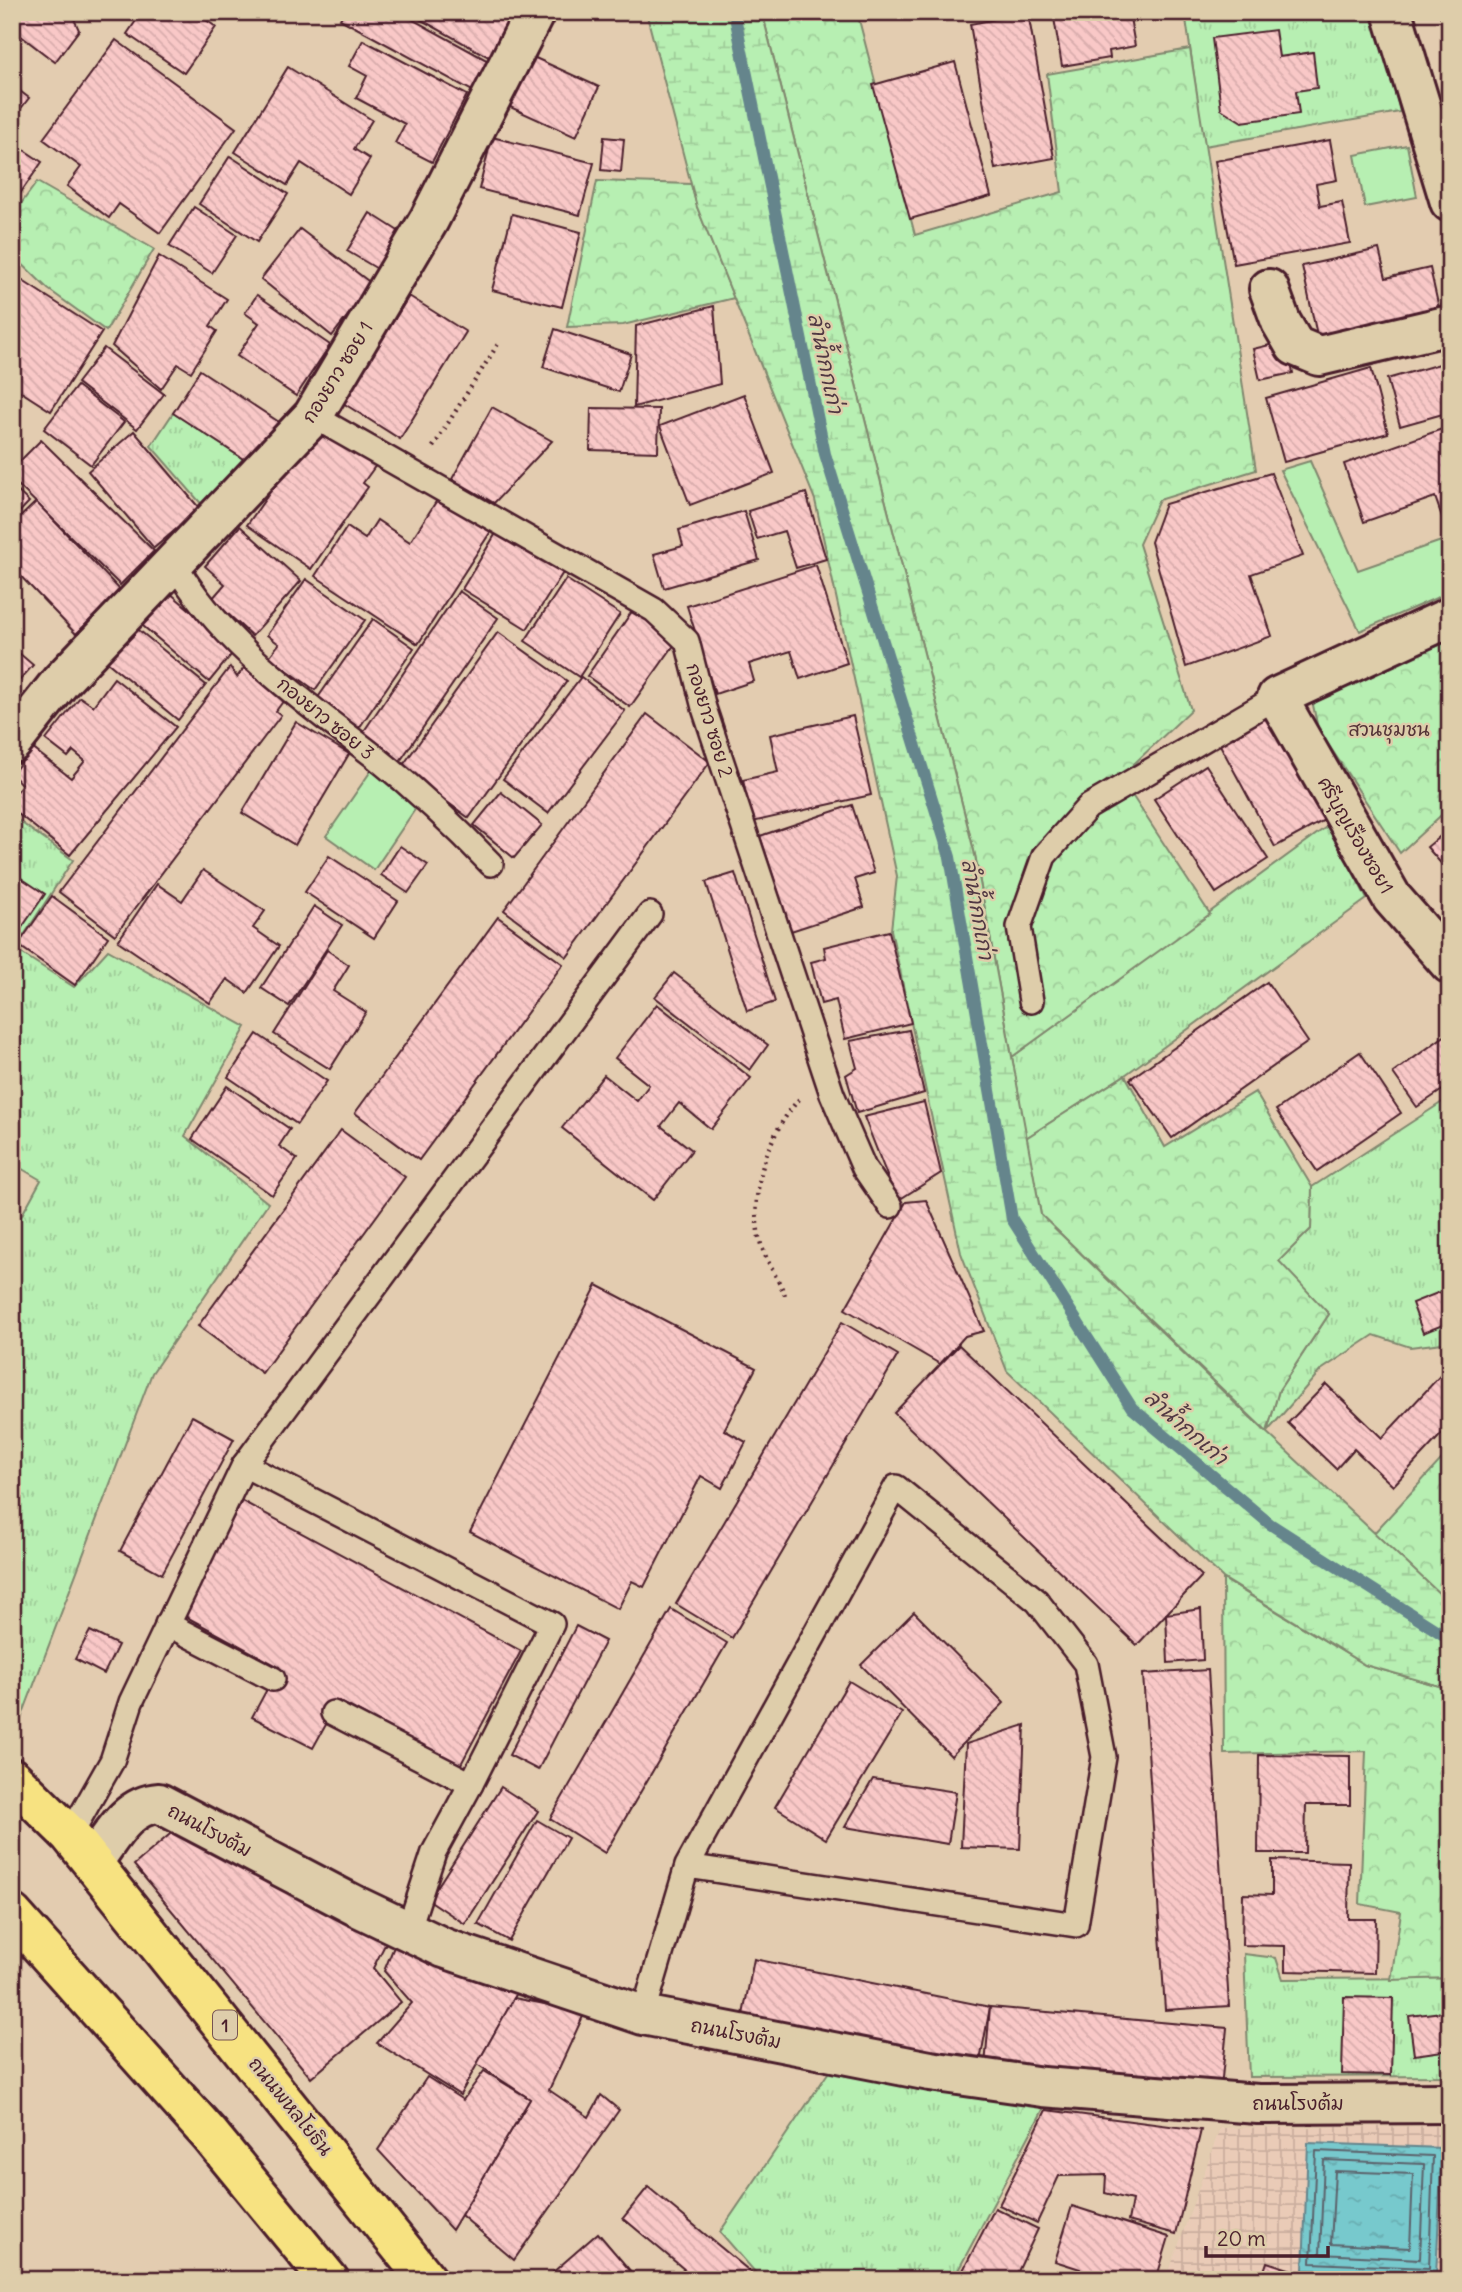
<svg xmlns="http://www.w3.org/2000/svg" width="1462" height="2292" font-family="Delius,'Playpen Sans Thai',sans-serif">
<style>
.industrial{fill:url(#industrial-grid)}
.grass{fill:url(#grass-tufts);stroke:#80876e;stroke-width:2}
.forest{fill:url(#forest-crowns);stroke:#80876e;stroke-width:2}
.wetland{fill:url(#wetland-marsh);stroke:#80876e;stroke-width:2}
.garden{fill:#b7efb2;stroke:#80876e;stroke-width:2}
.water{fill:url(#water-ripples);stroke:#65858c;stroke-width:2}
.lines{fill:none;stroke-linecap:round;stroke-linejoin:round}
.shore{stroke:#5c636c;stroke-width:2}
.stream{stroke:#65858c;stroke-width:12}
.building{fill:url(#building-back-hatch);stroke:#4a1f2b;stroke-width:2}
.lane-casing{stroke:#4a1f2b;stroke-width:28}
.street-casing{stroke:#4a1f2b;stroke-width:44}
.primary-casing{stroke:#4a1f2b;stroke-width:44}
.path{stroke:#4a1f2b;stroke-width:4.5;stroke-dasharray:2 5;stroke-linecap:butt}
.lane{stroke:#decdaa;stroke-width:23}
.street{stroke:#decdaa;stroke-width:38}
.primary{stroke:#f7e281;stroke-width:38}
.labels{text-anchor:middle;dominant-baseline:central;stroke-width:5;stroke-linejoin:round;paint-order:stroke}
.shield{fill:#decdaa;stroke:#765351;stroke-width:2}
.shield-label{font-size:18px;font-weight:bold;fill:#4a1f2b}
.street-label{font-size:19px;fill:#4a1f2b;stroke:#decdaa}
.park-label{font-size:19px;fill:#553438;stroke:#decdaa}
.water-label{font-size:21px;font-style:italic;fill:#513843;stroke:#decdaa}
</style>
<defs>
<pattern id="industrial-grid" width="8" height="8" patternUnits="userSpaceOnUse" patternTransform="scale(1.75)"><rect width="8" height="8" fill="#eacbb7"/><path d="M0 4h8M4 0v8" fill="none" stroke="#caae9e"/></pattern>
<pattern id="grass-tufts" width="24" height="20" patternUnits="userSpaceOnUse" patternTransform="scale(1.75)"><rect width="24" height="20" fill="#b7efb2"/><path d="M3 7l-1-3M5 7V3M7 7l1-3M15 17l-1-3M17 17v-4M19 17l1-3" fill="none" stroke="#9fcc99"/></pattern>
<pattern id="forest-crowns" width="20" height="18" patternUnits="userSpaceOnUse" patternTransform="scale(1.75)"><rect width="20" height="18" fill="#b7efb2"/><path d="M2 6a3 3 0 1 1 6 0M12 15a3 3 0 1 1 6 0" fill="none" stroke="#9fcc99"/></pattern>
<pattern id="wetland-marsh" width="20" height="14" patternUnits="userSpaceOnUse" patternTransform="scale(1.75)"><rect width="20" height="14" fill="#b7efb2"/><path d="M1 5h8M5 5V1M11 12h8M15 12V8" fill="none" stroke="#9fcc99"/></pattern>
<pattern id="water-ripples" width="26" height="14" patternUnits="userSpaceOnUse" patternTransform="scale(1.75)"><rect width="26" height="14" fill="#77c9cd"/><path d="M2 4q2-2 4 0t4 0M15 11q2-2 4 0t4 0" fill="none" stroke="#68acb0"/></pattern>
<pattern id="building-back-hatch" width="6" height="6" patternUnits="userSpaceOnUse" patternTransform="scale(1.75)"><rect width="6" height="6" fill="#f9c8c7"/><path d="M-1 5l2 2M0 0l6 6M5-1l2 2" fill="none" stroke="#d7abab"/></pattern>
</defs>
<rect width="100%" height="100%" fill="#e3ccb0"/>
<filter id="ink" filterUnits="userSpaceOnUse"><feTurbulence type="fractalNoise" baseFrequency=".0143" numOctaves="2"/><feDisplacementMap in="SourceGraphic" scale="14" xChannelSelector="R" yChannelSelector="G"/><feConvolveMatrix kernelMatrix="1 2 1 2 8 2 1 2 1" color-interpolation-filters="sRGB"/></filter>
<g filter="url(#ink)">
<!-- industrial -->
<path class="industrial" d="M1450 2126V2280H1166L1220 2128Z"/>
<!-- grass -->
<g class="grass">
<path d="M1185 12H1377L1400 112 1204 146Z"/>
<path d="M173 413 251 464 204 507 151 446Z"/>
<path d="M12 816 73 860 15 949 74 987 108 950 246 1027 185 1136 268 1203 152 1373 16 1732 12 1728V1233L41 1180 12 1163Z"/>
<path d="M1329 825 1367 899 1125 1075 1026 1138 1012 1057Z"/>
<path d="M1450 1097V1342L1410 1347 1374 1335 1321 1370 1267 1432 1279 1390 1329 1314 1278 1261 1311 1229 1312 1187Z"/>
<path d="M1244 1954 1276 1958 1283 1979 1450 1978V2076L1249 2077Z"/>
<path d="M830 2070 932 2092 1046 2104 953 2280H762L720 2232Z"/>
</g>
<!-- forest -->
<g class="forest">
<path d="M762 12H857L915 235 1062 192 1047 74 1190 49 1256 470 1159 500 1139 544 1191 710 1120 777 1210 914 1012 1057 975 855Z"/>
<path d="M597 181 691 184 697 207 734 298 623 325 567 327Z"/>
<path d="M37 182 154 249 106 331 48 289 12 254V216Z"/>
<path d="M1450 641V807L1400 853 1318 729 1313 705 1326 689Z"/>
<path d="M1125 1075 1165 1147 1255 1092 1312 1187 1311 1229 1279 1261 1329 1314 1279 1390 1267 1432 1041 1215 1026 1138Z"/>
<path d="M1450 1450V1597L1441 1596 1374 1533Z"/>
<path d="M1223 1579 1365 1665 1450 1689V1978L1391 1980 1401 1912 1360 1904 1366 1751 1224 1754Z"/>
</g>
<!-- wetland -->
<path class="wetland" d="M646 12H762L975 855 1041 1215 1234 1402 1441 1595 1450 1597V1689L1365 1665 1223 1578 1007 1371 961 1253 891 930 897 876 815 500 697 207Z"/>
<!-- garden -->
<g class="garden">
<path d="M1407 145 1417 197 1365 207 1355 155Z"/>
<path d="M1310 461 1358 570 1450 538V592L1360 631 1280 470Z"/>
<path d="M373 768 420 802 374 870 326 836Z"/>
</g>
<!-- water -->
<path class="water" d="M1308 2143 1442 2148 1436 2276 1303 2270Z"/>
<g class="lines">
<!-- shore -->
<g class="shore">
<path d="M1316 2151 1433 2156 1429 2268 1311 2263Z"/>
<path d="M1324 2160 1424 2164 1420 2259 1320 2254Z"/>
<path d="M1335 2171 1413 2174 1410 2248 1331 2244Z"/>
</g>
<!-- stream -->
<path class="stream" d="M734 12 825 454 950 857 1012 1219 1132 1408 1270 1524 1450 1639"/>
</g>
<!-- building -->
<g class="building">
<path d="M12 12H71L79 30 55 62 12 29Z"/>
<path d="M142 12H201L199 15 216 27 184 73 127 34Z"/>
<path d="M344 12H399L492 63 476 93 340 19Z"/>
<path d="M407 12H520L494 60Z"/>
<path d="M1053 12H1107L1108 15 1129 12 1135 46 1109 51 1110 58 1062 66Z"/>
<path d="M1438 12H1450V33Z"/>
<path d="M1028 13 1054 158 995 169 970 24Z"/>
<path d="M1275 30 1279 57 1313 52 1317 88 1296 91 1299 114 1242 122 1221 109 1212 38Z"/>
<path d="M116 40 236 128 160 233 119 204 109 218 67 186 81 167 43 139Z"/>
<path d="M363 40 467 95 432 162 395 143 405 124 356 98 367 76 349 66Z"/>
<path d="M531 56 599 87 576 137 508 106Z"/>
<path d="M955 62 991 196 910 219 873 85Z"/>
<path d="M288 67 372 120 354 149 370 159 349 194 301 163 287 185 235 152Z"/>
<path d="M12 85 29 98 12 120Z"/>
<path d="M492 137 594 163 580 215 479 189Z"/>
<path d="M604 137 624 139 621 172 601 170Z"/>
<path d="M1330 140 1337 180 1316 184 1320 206 1342 202 1350 243 1234 264 1215 161Z"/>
<path d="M12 142 42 162 12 205Z"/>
<path d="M230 156 288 194 257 242 199 204Z"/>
<path d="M194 207 237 235 212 273 169 246Z"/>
<path d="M370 213 403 234 381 271 347 251Z"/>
<path d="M512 214 581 232 562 307 492 290Z"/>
<path d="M300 229 372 284 332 336 261 279Z"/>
<path d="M1379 249 1386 278 1430 268 1442 322 1320 349 1302 266Z"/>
<path d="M159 256 227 299 210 326 217 331 191 372 178 364 161 389 112 346Z"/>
<path d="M12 274 102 332 51 411 12 386Z"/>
<path d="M257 295 330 345 296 396 237 356 259 323 245 313Z"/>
<path d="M409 296 466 332 400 439 343 403Z"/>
<path d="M714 306 720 384 634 407 636 326Z"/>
<path d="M555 329 631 354 619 392 543 367Z"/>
<path d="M1286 341 1293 373 1260 380 1253 349Z"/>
<path d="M104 348 164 394 137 429 77 383Z"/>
<path d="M1450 361V412L1400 426 1387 379Z"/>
<path d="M1371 368 1388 433 1284 462 1266 398Z"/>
<path d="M200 370 279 422 251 464 173 413Z"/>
<path d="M77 386 124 422 91 465 44 429Z"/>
<path d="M744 394 774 473 690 505 660 426Z"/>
<path d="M492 407 552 441 494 503 452 479Z"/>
<path d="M591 408 659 409 658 452 590 450Z"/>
<path d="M318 424 376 465 363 483 368 487 311 569 247 525Z"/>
<path d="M1442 429 1450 450V530L1447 531 1435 497 1364 522 1344 464Z"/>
<path d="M134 431 200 509 154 548 88 471Z"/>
<path d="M41 440 154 551 120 585 12 479V469Z"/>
<path d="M1271 473 1303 556 1251 574 1272 636 1186 667 1151 542 1165 504Z"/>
<path d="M12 486 29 502 12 520Z"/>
<path d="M806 493 826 559 796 568 784 531 757 539 748 511Z"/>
<path d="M441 494 493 528 418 644 315 576 347 527 365 539 377 520 410 542Z"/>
<path d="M36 502 121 591 76 634 12 567V525Z"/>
<path d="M744 511 759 560 664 588 654 554 683 546 679 530Z"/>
<path d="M240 526 301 581 252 636 212 599 225 584 205 566Z"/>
<path d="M498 530 564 571 527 629 462 589Z"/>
<path d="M816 565 847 663 800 679 791 651 749 664 754 681 715 694 687 606Z"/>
<path d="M306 579 365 620 315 690 269 657 279 644 267 635Z"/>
<path d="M566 579 620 614 579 677 525 641Z"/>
<path d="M163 587 236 649 209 682 136 620Z"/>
<path d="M459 591 498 618 398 764 360 737Z"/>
<path d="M633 610 677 641 630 707 587 676Z"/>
<path d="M373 619 414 648 359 728 317 699Z"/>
<path d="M129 622 206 685 178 720 101 657Z"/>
<path d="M498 632 567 681 469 818 401 768Z"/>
<path d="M12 647 33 665 12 689Z"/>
<path d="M230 667 237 677 244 668 284 700 276 711 281 715 115 935 59 892Z"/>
<path d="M581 677 625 711 548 813 503 779Z"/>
<path d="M114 678 176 727 70 855 12 809V798L22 785 12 774 32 748 71 778 85 761 73 751 68 757 46 740 80 697 93 706Z"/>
<path d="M647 714 710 762 567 957 504 910Z"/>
<path d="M1273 714 1328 818 1275 847 1219 743Z"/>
<path d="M853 716 871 795 752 822 743 780 778 772 770 735Z"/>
<path d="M296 722 349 754 295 845 242 813Z"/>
<path d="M1206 765 1268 859 1216 893 1154 799Z"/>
<path d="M501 792 542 825 514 858 474 825Z"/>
<path d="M852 805 874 873 855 879 864 907 791 931 760 836Z"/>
<path d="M1450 828V874L1427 847Z"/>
<path d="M400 846 428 865 408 893 381 875Z"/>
<path d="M329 856 398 901 374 938 305 892Z"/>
<path d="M203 870 265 911 253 928 279 946 247 993 227 979 210 1003 118 941 157 884 182 901Z"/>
<path d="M12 872 45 894 14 939 12 938Z"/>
<path d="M735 873 775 1002 747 1011 706 882Z"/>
<path d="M52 896 108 937 75 985 18 945Z"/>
<path d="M314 906 342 925 289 1006 261 988Z"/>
<path d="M498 917 563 964 419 1160 355 1113Z"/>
<path d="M889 931 911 1023 845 1039 836 1000 821 1004 811 962 826 958 824 947Z"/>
<path d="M327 950 349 965 333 991 366 1012 330 1069 274 1034Z"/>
<path d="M674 973 768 1045 750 1070 655 997Z"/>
<path d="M1267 982 1308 1042 1172 1138 1130 1079Z"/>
<path d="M657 1004 751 1078 711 1129 679 1103 661 1126 692 1150 653 1200 562 1128 604 1075 637 1101 649 1085 615 1058Z"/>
<path d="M909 1030 924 1093 857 1113 846 1075 857 1068 850 1041Z"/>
<path d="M1450 1032V1085L1417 1107 1393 1073Z"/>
<path d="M257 1034 327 1081 297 1124 228 1077Z"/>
<path d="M1360 1052 1401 1113 1317 1171 1276 1110Z"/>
<path d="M227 1086 290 1129 279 1146 297 1159 272 1195 192 1139Z"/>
<path d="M924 1102 941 1173 897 1201 864 1117Z"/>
<path d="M341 1130 405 1177 262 1373 198 1326Z"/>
<path d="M926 1200 984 1331 965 1336 940 1364 845 1309 906 1202Z"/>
<path d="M597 1285 756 1368 724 1430 746 1442 722 1488 701 1476 644 1587 632 1581 618 1609 470 1532Z"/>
<path d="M1450 1288V1322L1423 1333 1412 1303Z"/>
<path d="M842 1322 898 1355 732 1638 676 1604Z"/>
<path d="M959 1345 1202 1576 1137 1645 894 1413Z"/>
<path d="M1450 1365V1425L1393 1486 1354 1449 1336 1469 1288 1423 1326 1384 1382 1438Z"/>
<path d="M192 1416 234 1439 162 1574 120 1551Z"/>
<path d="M242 1501 521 1651 460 1766 339 1701 313 1748 252 1717 279 1667 181 1614Z"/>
<path d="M671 1609 727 1643 605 1853 550 1819Z"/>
<path d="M1201 1609 1203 1660 1168 1663 1166 1614Z"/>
<path d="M914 1612 1004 1703 951 1756 861 1665Z"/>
<path d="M576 1626 605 1641 538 1770 509 1755Z"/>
<path d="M90 1631 118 1645 104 1674 75 1659Z"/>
<path d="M1208 1670 1229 2006 1165 2010 1143 1674Z"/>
<path d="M849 1681 902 1713 826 1839 775 1807Z"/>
<path d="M1025 1725 1020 1849 961 1847 966 1744Z"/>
<path d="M1259 1755 1350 1756V1805H1306L1305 1853H1258Z"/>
<path d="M873 1779 956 1792 948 1844 845 1827Z"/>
<path d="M501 1787 538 1811 465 1924 429 1900Z"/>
<path d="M537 1820 568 1838 509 1941 478 1924Z"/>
<path d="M176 1829 389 1937 373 1968 401 2002 311 2078 134 1865Z"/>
<path d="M1272 1860 1349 1862 1348 1919H1376L1375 1973 1285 1971V1946L1242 1945 1243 1894 1272 1895Z"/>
<path d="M395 1944 518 1991 460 2095 377 2043 412 2003 384 1971Z"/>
<path d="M754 1959 990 2007 979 2067 742 2020Z"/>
<path d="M1344 1997 1393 1998 1391 2075 1342 2074Z"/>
<path d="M514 1998 585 2012 549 2090 589 2117 601 2095 619 2110 514 2260 461 2215 530 2099 477 2064Z"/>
<path d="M990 2007 1227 2028 1221 2088 985 2066Z"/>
<path d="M1450 2011V2050L1414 2055 1409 2016Z"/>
<path d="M484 2071 530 2099 452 2230 378 2150 427 2077 463 2100Z"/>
<path d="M1046 2110 1201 2130 1176 2234 1128 2221 1132 2200 1105 2193 1106 2175 1059 2176 1037 2223 999 2205Z"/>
<path d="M648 2187 753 2274 748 2280H697L623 2218Z"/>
<path d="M1072 2206 1169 2237 1156 2280H1077L1080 2269 1055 2261Z"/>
<path d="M995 2208 1038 2229 1014 2280H958Z"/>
<path d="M598 2233 638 2280H544Z"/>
<path d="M1267 2262 1301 2273 1299 2280H1261Z"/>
</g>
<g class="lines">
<!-- lane casing -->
<g class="lane-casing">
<g id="lane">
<path d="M313 416 654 610 687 641 704 708 832 1094 864 1168 890 1206"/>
<path d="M173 561C220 643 301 699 374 756 415 789 455 826 491 864"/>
<path d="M1031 1001 1019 927 1044 856 1088 807 1277 697"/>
<path d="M244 1465 552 1624 471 1784 333 1713"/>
<path d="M167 1624 273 1679"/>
<path d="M70 1835 112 1761 131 1702 244 1465 650 914"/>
<path d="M408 1931 434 1852 471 1784"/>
<path d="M643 2015 687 1866 1076 1925 1104 1757 1086 1664 1037 1601 896 1487 687 1866"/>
</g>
</g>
<!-- street casing -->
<g class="street-casing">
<g id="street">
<path d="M1392 12 1450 202"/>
<path d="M1269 289 1281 322 1295 346 1319 356 1450 325"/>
<path d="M1450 617 1277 697 1392 898 1450 964"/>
<path d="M12 743 61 681 313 416 429 220 535 12"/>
<path d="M93 1862C111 1838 126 1805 159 1803L356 1906 444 1948 643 2015 930 2071 1043 2087 1258 2104 1450 2103"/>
</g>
</g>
<!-- primary casing -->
<g class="primary-casing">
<g id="primary">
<path d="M12 1778 70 1835 427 2280"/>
<path d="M12 1914 210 2135 329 2280"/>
</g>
</g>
<!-- path -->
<g class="path">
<path d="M433 447 498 344"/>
<path d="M785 1295C777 1276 760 1252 758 1231 751 1184 769 1132 801 1097"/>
</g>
<!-- lane -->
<use href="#lane" class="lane"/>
<!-- street -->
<use href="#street" class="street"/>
<!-- primary -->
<use href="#primary" class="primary"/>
</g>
</g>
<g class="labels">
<!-- shield labels -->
<rect class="shield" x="213" y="2010.5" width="24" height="29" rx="5"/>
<g class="shield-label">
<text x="225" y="2025">1</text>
</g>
<!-- street labels -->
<g class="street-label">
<text transform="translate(337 372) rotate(-58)">กองยาว ซอย 1</text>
<text transform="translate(326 718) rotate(39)">กองยาว ซอย 3</text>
<text transform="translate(710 720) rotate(73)">กองยาว ซอย 2</text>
<text transform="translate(1356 835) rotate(60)">ศรีบุญเรืองซอย1</text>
<text transform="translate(210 1830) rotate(28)">ถนนโรงต้ม</text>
<text transform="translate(736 2033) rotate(11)">ถนนโรงต้ม</text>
<text x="1298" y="2103">ถนนโรงต้ม</text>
<text transform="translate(291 2106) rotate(51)">ถนนพหลโยธิน</text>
</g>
<!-- park labels -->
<g class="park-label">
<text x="1389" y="729">สวนชุมชน</text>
</g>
<!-- water labels -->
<g class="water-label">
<text transform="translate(826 363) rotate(78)">ลำน้ำกกเก่า</text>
<text transform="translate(978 909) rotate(80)">ลำน้ำกกเก่า</text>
<text transform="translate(1186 1427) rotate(41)">ลำน้ำกกเก่า</text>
</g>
</g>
<!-- margin -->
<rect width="1462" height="2292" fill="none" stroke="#decdaa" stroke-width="42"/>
<rect x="21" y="21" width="1420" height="2250" fill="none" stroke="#4a1f2b" stroke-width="2.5" filter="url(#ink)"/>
<!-- scale -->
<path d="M1206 2246v10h122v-10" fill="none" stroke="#4a1f2b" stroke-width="3.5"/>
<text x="1217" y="2246" font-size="21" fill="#4a1f2b" stroke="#decdaa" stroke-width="5" paint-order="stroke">20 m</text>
</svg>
